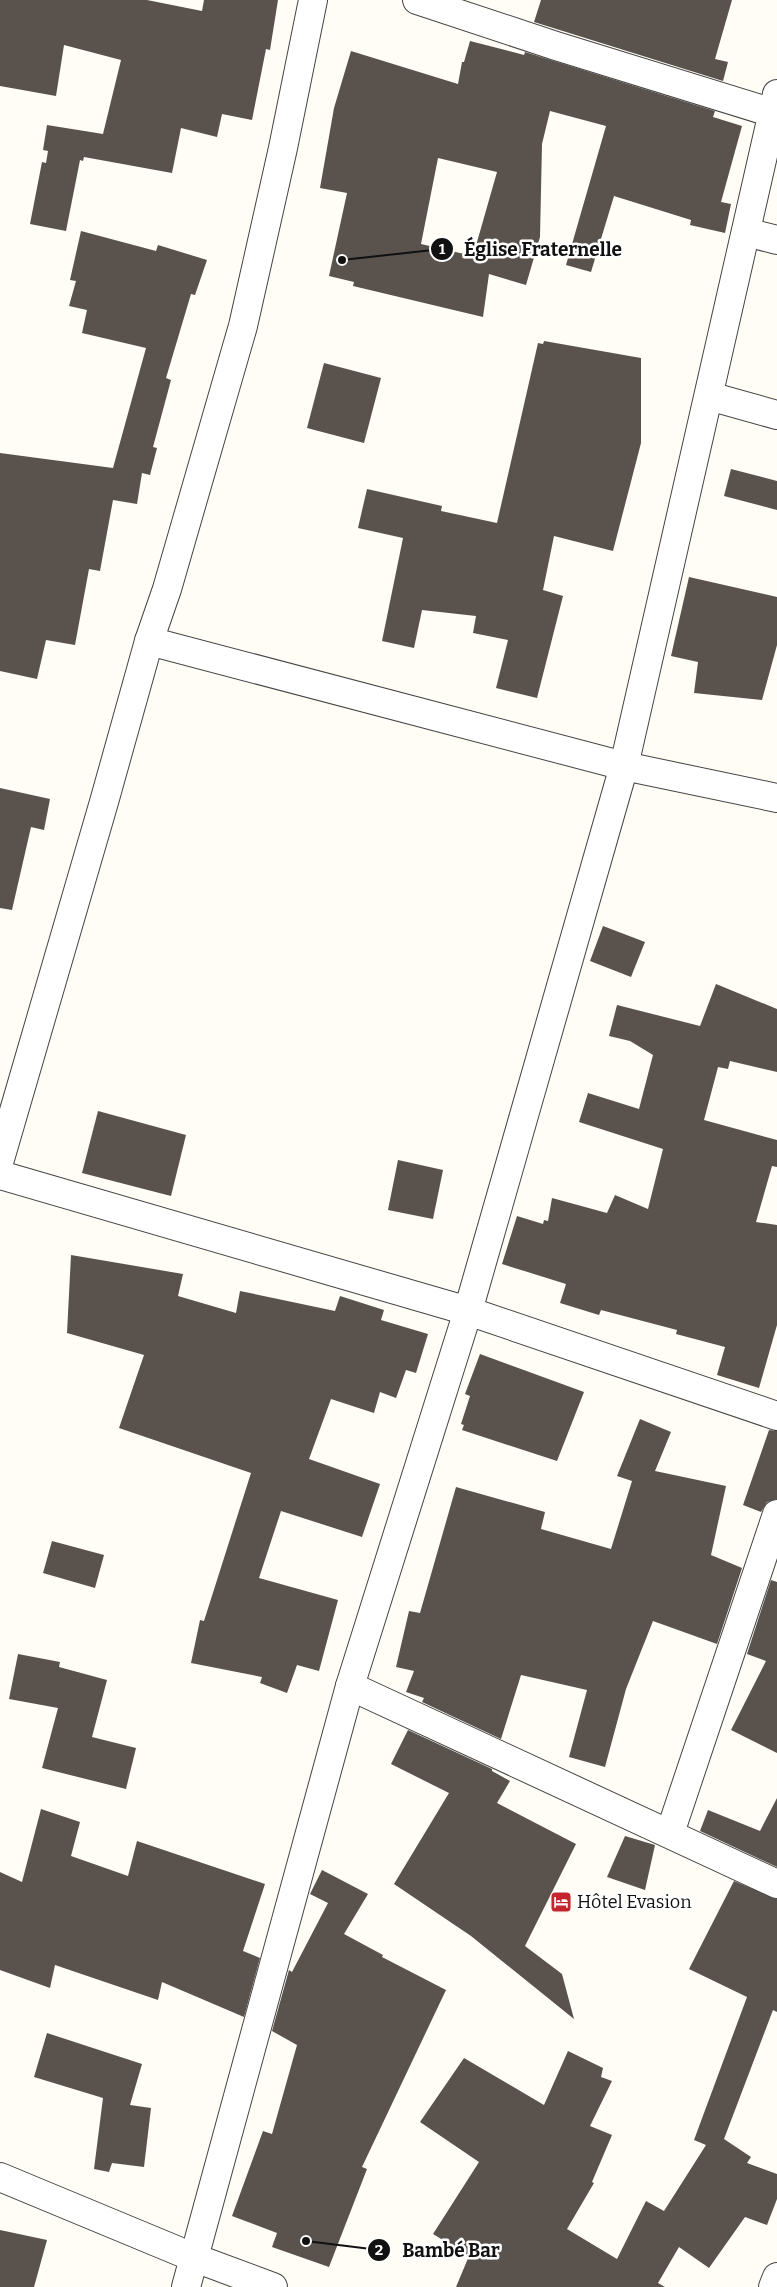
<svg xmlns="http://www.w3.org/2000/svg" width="777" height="2287" font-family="Bitter,serif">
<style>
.building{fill:#5a524d;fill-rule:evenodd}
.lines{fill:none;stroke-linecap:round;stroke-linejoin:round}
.street-casing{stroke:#444;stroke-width:30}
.street{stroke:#fff;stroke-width:28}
.labels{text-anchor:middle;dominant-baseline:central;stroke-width:5;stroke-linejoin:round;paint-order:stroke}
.poi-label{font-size:18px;fill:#111;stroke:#fff;text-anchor:start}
.leader{fill:none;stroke:#111;stroke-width:2}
.callout-dot{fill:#111;stroke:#fff;stroke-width:2}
.mark-label{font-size:15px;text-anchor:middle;font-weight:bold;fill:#fff}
.callout-label{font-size:19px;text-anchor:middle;font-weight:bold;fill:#111;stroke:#fff;stroke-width:5;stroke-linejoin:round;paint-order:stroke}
</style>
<rect width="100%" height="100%" fill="#fffdf5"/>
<!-- building -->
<g class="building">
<path d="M0 0H147L202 11 204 0H278L270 50 266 49 252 120 222 114 217 137 181 128 172 173 84 157 83 161 80 160 66 231 30 224 42 162 46 163 48 151 43 150 47 125 103 134 121 60 64 45 56 96 0 86Z"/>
<path d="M541 0H732L715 59 728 62 723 81 534 22Z"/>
<path d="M470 41 524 55 525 52 715 111 713 117 742 126 721 202 731 204 725 233 690 225 691 220 614 196 591 272 566 265 606 126 550 111 542 144 540 237 526 285 489 274 483 317 353 286 354 282 329 276 347 193 320 188 334 108 351 51 458 84 462 62H464ZM438 158 497 172 473 256 421 244Z"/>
<path d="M81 231 156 251 158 245 207 260 195 295 191 294 166 378 171 380 153 447 157 448 150 475 142 473 137 504 113 500 100 571 89 569 75 645 46 640 37 679 0 671V453L113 468 146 348 82 333 87 310 69 306 76 281 70 280Z"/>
<path d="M544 341 641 358V443L613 551 554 536 543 590 563 596 537 698 496 688 508 640 473 633 476 616 422 610 414 648 382 641 403 538 358 528 367 489 442 506 441 511 497 523 538 343 543 344Z"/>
<path d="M324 363 381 378 364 443 307 428Z"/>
<path d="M731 469 777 481V510L724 496Z"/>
<path d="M689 577 777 597V645L762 700 694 693 698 662 671 656Z"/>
<path d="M0 788 50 799 44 830 31 827 12 910 0 908Z"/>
<path d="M603 926 645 942 631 977 590 961Z"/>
<path d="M716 984 777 1009V1072L730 1061 728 1069 718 1067 704 1120 777 1140V1167L772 1166 756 1222 777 1225V1325L759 1388 717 1375 725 1347 676 1334 677 1330 601 1310 599 1315 560 1303 566 1284 502 1264 517 1216 543 1224 544 1220 548 1221 552 1198 607 1213 615 1195 648 1209 663 1149 579 1122 588 1093 639 1109 653 1055 630 1041 609 1036 617 1005 700 1026Z"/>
<path d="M98 1111 186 1135 171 1196 82 1173Z"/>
<path d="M398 1160 443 1170 433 1219 388 1210Z"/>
<path d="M71 1255 183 1274 178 1296 236 1313 240 1291 335 1311 340 1296 384 1310 381 1320 428 1334 416 1373 406 1370 396 1398 380 1392 374 1413 331 1399 309 1459 380 1484 362 1537 281 1511 259 1578 338 1600 319 1671 297 1665 287 1693 260 1683 262 1677 191 1663 200 1620 204 1621 251 1473 119 1428 144 1355 67 1333Z"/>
<path d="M480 1354 584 1392 557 1461 462 1430 464 1425 461 1424 470 1396 465 1394Z"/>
<path d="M640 1419 671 1432 655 1471 726 1486 711 1555 742 1568 717 1644 653 1621 626 1689 605 1767 569 1757 587 1690 521 1675 501 1739 422 1702 424 1698 406 1692 414 1671 396 1667 409 1611 420 1613 456 1487 545 1512 541 1529 611 1549 632 1481 617 1476Z"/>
<path d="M769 1430 777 1431V1499L767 1502 761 1512 743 1505Z"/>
<path d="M52 1541 104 1555 95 1588 43 1573Z"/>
<path d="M771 1580 777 1582V1753L731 1730 766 1661 747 1654Z"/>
<path d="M18 1654 60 1662 59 1667 107 1680 92 1737 136 1748 126 1789 42 1768 58 1708 9 1699Z"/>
<path d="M408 1730 492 1769V1771L510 1781 497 1803 576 1844 525 1946 562 1974 574 2019 471 1936 394 1884 449 1793 391 1764Z"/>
<path d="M777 1798V1867L700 1831 708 1810 760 1831Z"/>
<path d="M41 1809 80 1822 71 1856 128 1876 137 1841 265 1884 243 1951 260 1958 244 2017 162 1982 158 2000 55 1965 50 1988 0 1970V1872L22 1882Z"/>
<path d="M625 1836 655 1845 645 1890 607 1877Z"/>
<path d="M322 1870 368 1894 344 1934 383 1955 382 1957 446 1990 362 2167 367 2169 329 2267 272 2247 277 2233 232 2216 263 2131 272 2134 297 2045 272 2031 289 1970 292 1972 328 1903 310 1894Z"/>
<path d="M734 1881 777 1899V2012L773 2010 724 2139 751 2157 747 2163 777 2174V2199L767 2225 745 2217 709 2268 679 2247 658 2283 665 2287H456L469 2256 433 2234 479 2162 420 2122 464 2058 544 2105 568 2051 603 2068 601 2077 612 2081 590 2126 612 2135 592 2182 594 2183 567 2229 617 2259 646 2201 664 2211 706 2145 694 2140 747 1997 689 1969Z"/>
<path d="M47 2033 142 2064 130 2105 151 2108 144 2167 112 2163 109 2172 94 2169 103 2098 34 2077Z"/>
<path d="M0 2230 47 2240 34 2287H0Z"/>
</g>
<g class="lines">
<!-- street casing -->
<g class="street-casing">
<g id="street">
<path d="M417 0 556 46 773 113"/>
<path d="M746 232 777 240"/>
<path d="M709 396 777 415"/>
<path d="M149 641 624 766 777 798"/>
<path d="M0 1159 104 802 149 641 167 589 243 326 283 148 313 0"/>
<path d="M0 1175 468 1311 777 1416"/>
<path d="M350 1686 777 1884"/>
<path d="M670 1833 777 1514"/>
<path d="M0 2177 195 2258 273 2287"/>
<path d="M186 2287 350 1686 468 1311 624 766 777 94"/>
<path d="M773 2287 777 2277"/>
</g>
</g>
<!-- street -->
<use href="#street" class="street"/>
</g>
<!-- icons -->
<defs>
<g id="hotel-square" transform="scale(1.125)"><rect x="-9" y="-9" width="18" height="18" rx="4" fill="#c4262e" stroke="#fff"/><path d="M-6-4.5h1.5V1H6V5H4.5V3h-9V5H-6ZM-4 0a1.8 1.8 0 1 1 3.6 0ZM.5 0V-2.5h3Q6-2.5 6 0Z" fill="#fff"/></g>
</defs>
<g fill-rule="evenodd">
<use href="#hotel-square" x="561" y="1902"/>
</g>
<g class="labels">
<!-- poi labels -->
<g class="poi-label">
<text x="577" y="1902">Hôtel Evasion</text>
</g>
</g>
<!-- callouts -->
<path class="leader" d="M342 260L442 249M306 2241L379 2250"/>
<g class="callout-dot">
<circle cx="342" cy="260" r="5"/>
<circle cx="306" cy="2241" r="5"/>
<circle cx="442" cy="249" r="12"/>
<circle cx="379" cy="2250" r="12"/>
</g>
<g class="mark-label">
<text x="442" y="254">1</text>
<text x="379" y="2255">2</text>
</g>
<g class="callout-label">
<text x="543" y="256">Église Fraternelle</text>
<text x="451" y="2257">Bambé Bar</text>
</g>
</svg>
